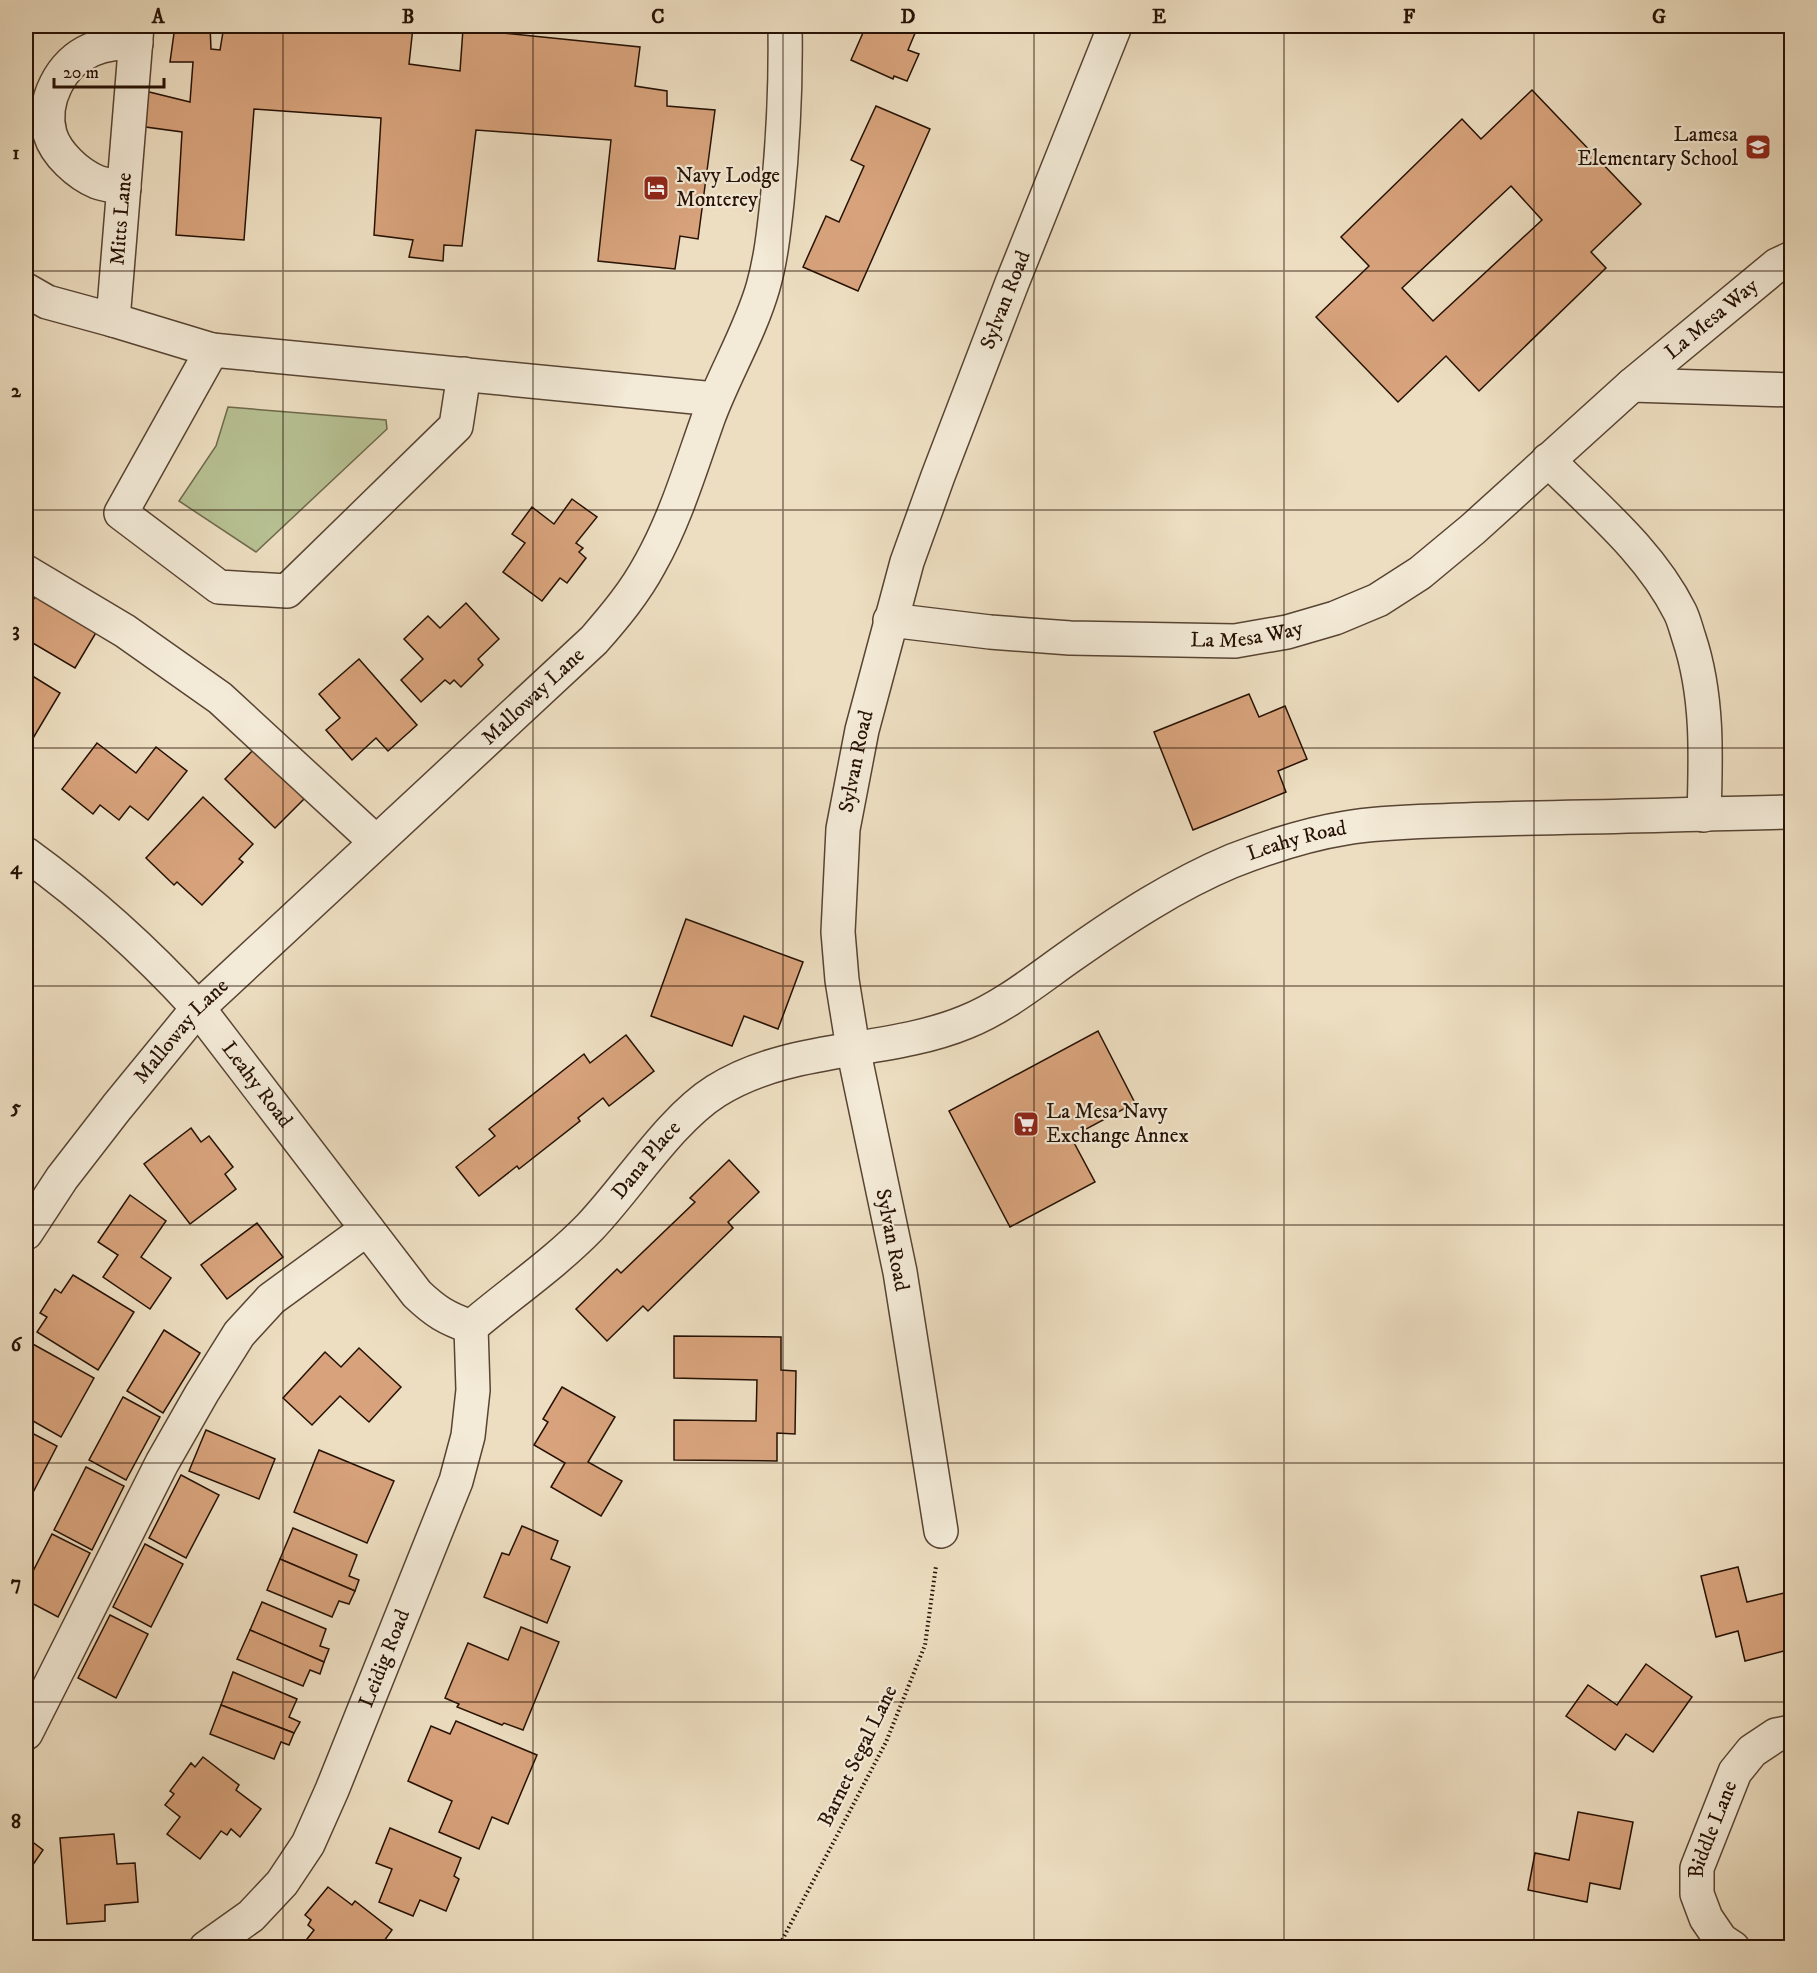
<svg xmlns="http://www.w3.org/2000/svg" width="1817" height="1973" font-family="'IM FELL DW Pica',serif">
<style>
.green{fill:#b7c193;stroke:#6e694c;stroke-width:1.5}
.building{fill:#d8a37c;stroke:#261104;stroke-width:1.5;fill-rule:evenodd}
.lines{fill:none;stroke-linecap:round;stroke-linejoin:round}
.minor-casing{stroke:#584433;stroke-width:36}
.path{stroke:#261104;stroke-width:4;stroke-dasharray:1.5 3;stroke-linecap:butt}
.minor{stroke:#f3ead7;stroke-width:33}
.grid{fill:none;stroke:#261104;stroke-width:1.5;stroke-opacity:0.55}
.labels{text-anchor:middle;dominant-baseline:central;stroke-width:4.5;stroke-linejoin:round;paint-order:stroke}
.poi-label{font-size:21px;fill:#261104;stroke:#f3ead7;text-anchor:start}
.street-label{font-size:21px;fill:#261104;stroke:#f3ead7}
.neatline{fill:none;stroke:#261104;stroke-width:2}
.grid-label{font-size:20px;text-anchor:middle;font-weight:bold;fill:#261104}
</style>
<rect width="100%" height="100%" fill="#eddec1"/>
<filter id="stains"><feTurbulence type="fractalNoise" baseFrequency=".00333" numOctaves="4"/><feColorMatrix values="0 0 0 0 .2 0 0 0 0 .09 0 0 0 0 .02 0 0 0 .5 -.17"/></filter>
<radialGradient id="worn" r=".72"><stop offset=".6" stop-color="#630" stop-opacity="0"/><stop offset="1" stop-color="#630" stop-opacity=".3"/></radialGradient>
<!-- green -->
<path class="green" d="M228 407 386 420 387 429 256 552 179 501 216 446Z"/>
<!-- building -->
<g class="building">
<path d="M175 26H210L211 49 220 50 224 26H398L413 27 409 64 460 71 463 29 640 47 635 86 667 91V106L715 110 698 239 680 236 675 269 598 261 611 140 476 130 462 246 444 245 443 261 409 257 413 240 374 235 381 118 254 109 244 240 176 235 182 132 131 125 133 88 190 102 193 62H170Z"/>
<path d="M866 26H918L908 50 919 54 907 81 894 76 893 79 851 60Z"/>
<path d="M1532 90 1641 204 1591 252 1606 268 1479 391 1446 356 1398 402 1316 317 1369 266 1341 237 1462 119 1481 139ZM1511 186 1542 220 1433 321 1402 288Z"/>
<path d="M876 106 930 129 858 291 803 267 826 216 839 222 864 166 851 160Z"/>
<path d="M572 499 597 517 576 543 583 548 579 552 586 558 567 583 560 578 542 601 503 572 525 543 512 534 532 507 554 524Z"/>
<path d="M36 595 97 631 75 668 26 639V612Z"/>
<path d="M466 603 499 639 478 659 483 665 461 687 454 680 450 684 445 680 421 702 401 680 423 659 404 639 428 616 440 628Z"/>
<path d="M359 659 417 725 388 751 376 738 352 760 326 730 340 718 319 694Z"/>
<path d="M26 672 60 693 26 750Z"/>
<path d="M1249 694 1259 717 1285 706 1307 759 1278 771 1286 792 1193 830 1154 732Z"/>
<path d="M97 743 136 773 156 747 187 771 148 820 130 806 119 820 100 805 93 814 62 789Z"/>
<path d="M255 748 305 798 275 828 225 779Z"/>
<path d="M203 797 253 844 239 859 243 862 202 905 177 882 174 885 146 858Z"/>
<path d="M686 919 803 962 778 1029 744 1016 732 1046 651 1016Z"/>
<path d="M1098 1031 1135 1103 1071 1137 1095 1182 1010 1227 949 1111Z"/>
<path d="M626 1035 654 1071 609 1106 603 1098 578 1118 580 1121 519 1169 517 1166 479 1196 456 1167 495 1136 489 1129 584 1054 590 1063Z"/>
<path d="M191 1128 201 1142 209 1136 233 1167 225 1174 236 1189 190 1224 144 1164Z"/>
<path d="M729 1160 759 1192 728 1222 733 1228 648 1311 643 1306 607 1341 576 1309 617 1269 621 1273 695 1202 690 1198Z"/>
<path d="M130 1195 166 1221 141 1257 171 1278 150 1309 103 1277 118 1255 98 1242Z"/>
<path d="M257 1223 283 1257 227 1299 201 1265Z"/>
<path d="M73 1275 134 1312 98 1370 37 1332 47 1317 40 1313 55 1289 61 1293Z"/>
<path d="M164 1330 200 1353 163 1413 127 1391Z"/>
<path d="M674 1336 781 1337V1370L796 1371 795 1434 777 1433V1461L674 1460V1420L756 1421 757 1380 674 1378Z"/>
<path d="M31 1343 94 1378 61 1437 26 1417V1353Z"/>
<path d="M359 1348 401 1387 369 1422 340 1396 312 1425 283 1398 325 1352 341 1367Z"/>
<path d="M562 1387 615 1417 588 1462 622 1481 601 1516 551 1487 565 1463 534 1445 548 1422 543 1419Z"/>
<path d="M123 1397 160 1417 126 1480 89 1460Z"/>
<path d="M26 1430 57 1446 26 1506Z"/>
<path d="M206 1430 275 1459 259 1499 189 1471Z"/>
<path d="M319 1450 394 1481 367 1543 294 1512Z"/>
<path d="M86 1467 124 1486 92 1550 54 1530Z"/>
<path d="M181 1475 219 1495 186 1558 149 1538Z"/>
<path d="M522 1526 558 1541 551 1559 570 1567 547 1623 484 1597 502 1553 509 1555Z"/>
<path d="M293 1528 357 1555 349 1576 359 1580 355 1591 280 1559Z"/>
<path d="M52 1534 90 1553 58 1617 26 1600V1585Z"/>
<path d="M145 1544 183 1564 151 1627 113 1607Z"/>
<path d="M280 1559 355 1591 349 1604 339 1601 332 1617 267 1590Z"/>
<path d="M1738 1567 1747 1602 1792 1591V1649L1745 1661 1738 1631 1716 1637 1701 1576Z"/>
<path d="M262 1602 326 1629 320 1646 329 1649 324 1662 250 1630Z"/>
<path d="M110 1615 148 1634 116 1698 78 1678Z"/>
<path d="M521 1627 559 1642 523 1730 504 1723 502 1725 457 1707 459 1704 445 1698 468 1643 508 1660Z"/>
<path d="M250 1630 324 1662 320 1674 310 1670 303 1686 237 1659Z"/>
<path d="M1646 1664 1692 1697 1653 1752 1626 1734 1615 1750 1566 1716 1588 1685 1617 1705Z"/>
<path d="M233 1672 297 1699 289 1717 300 1722 294 1733 221 1705Z"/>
<path d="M221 1705 294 1733 289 1745 281 1742 274 1759 210 1734Z"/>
<path d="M456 1721 537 1755 508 1824 492 1817 479 1849 439 1832 452 1801 408 1781 431 1726 450 1734Z"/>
<path d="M203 1757 239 1785 236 1790 261 1809 240 1837 231 1829 227 1835 221 1831 200 1859 167 1834 180 1817 165 1805 174 1794 170 1791 191 1763 195 1767Z"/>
<path d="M1578 1812 1633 1822 1620 1889 1590 1883 1587 1902 1528 1890 1535 1853 1569 1860Z"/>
<path d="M390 1828 461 1858 454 1876 459 1879 446 1911 420 1900 413 1916 379 1902 392 1869 376 1863Z"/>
<path d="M114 1834 117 1864 135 1863 138 1902 105 1905V1921L67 1924 60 1838Z"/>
<path d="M26 1837 43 1850 26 1875Z"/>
<path d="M328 1887 352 1905 355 1901 392 1930 379 1948H300L314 1930 308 1925 311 1920 305 1915Z"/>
</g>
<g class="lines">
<!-- minor casing -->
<g class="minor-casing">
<g id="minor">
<path d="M124 188C115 186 105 185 97 182 78 174 56 154 50 134 41 101 61 63 91 50 106 43 120 43 136 43"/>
<path id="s1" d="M26 290 47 302 113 320 137 26"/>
<path d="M113 320 212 350 715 399"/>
<path d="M212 350 121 513 219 587 287 591 456 426 464 374"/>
<path d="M1632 385 1792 390"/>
<path d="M1548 460C1595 507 1650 552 1680 612 1684 620 1686 629 1689 638 1708 695 1706 755 1704 815"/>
<path d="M26 572 125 631 220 698 376 842"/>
<path id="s2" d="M890 620 990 632 1070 638 1235 641 1287 632 1335 618 1378 600 1420 573 1473 529 1632 385 1777 265 1792 258"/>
<path id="s3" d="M26 854C88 899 146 951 198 1008L417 1294C436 1312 446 1318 471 1327"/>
<path id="s4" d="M26 1233 62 1178 117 1107 198 1008 594 640C615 616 635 592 650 564 676 518 691 466 709 416 725 373 750 332 763 287 771 259 774 230 777 202 783 144 786 84 785 26"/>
<path id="s5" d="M471 1327C511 1293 554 1264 590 1227 629 1186 670 1120 716 1091 791 1044 886 1055 966 1022 1004 1007 1039 978 1072 955 1123 919 1175 885 1232 861 1268 847 1308 834 1346 828 1375 823 1406 822 1435 821 1485 819 1534 818 1584 817 1653 816 1722 813 1792 812"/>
<path id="s6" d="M941 1531 900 1272 853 1048 842 980 838 932 843 829 862 730 907 562 938 476 1012 283 1115 26"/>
<path d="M26 1733 162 1463 202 1393 239 1334 271 1299 367 1229"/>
<path id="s7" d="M206 1948 251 1916 282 1883 308 1844 332 1790 456 1481 468 1436 473 1390 471 1327"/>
<path id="s8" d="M1733 1948 1721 1940 1706 1918 1697 1894V1868L1735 1772 1752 1751 1776 1735 1792 1732"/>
</g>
</g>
<!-- path -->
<path class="path" d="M778 1948 886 1742 925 1645 936 1566"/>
<!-- minor -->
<use href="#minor" class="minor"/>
</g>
<!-- grid -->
<path class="grid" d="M283 26V1948M533 26V1948M783 26V1948M1034 26V1948M1284 26V1948M1534 26V1948M26 271H1792M26 510H1792M26 748H1792M26 986H1792M26 1225H1792M26 1463H1792M26 1702H1792"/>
<!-- icons -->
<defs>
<g id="school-square" transform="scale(1.35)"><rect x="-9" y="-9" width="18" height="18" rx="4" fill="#8f2418" stroke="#f3ead7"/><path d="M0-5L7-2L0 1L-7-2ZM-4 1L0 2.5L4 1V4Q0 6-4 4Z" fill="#fff"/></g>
<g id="hotel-square" transform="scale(1.35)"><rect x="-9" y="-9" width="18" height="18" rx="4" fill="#8f2418" stroke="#f3ead7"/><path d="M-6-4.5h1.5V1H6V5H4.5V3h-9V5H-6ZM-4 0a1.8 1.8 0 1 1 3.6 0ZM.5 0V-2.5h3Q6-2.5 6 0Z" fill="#fff"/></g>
<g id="supermarket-square" transform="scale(1.35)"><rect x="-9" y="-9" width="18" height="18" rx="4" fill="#8f2418" stroke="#f3ead7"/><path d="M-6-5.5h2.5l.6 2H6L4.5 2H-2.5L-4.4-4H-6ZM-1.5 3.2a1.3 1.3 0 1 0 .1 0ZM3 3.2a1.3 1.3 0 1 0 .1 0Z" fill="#fff"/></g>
</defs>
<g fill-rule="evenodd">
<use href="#school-square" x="1758" y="147"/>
<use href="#hotel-square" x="656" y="188"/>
<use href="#supermarket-square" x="1026" y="1124"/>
</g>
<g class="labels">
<!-- poi labels -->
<g class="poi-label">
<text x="1738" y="135" text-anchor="end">Lamesa<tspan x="1738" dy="24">Elementary School</tspan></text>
<text x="676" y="176">Navy Lodge<tspan x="676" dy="24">Monterey</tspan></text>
<text x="1046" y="1112">La Mesa Navy<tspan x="1046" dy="24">Exchange Annex</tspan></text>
</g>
<!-- street labels -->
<g class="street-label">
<text stroke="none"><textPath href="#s1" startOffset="194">Mitts Lane</textPath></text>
<text stroke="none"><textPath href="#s6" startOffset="1266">Sylvan Road</textPath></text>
<text stroke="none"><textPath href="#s2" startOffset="932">La Mesa Way</textPath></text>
<text stroke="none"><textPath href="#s2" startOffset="358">La Mesa Way</textPath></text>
<text stroke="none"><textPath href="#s4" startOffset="741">Malloway Lane</textPath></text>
<text stroke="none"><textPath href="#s6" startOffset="780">Sylvan Road</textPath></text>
<text stroke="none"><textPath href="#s5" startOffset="982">Leahy Road</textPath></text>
<text stroke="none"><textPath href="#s4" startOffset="255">Malloway Lane</textPath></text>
<text stroke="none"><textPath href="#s3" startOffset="328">Leahy Road</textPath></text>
<text stroke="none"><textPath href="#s5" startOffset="243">Dana Place</textPath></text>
<text transform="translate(892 1240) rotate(79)">Sylvan Road</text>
<text stroke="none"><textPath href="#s7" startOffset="348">Leidig Road</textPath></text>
<text transform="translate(858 1756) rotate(-64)">Barnet Segal Lane</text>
<text stroke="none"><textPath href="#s8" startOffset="134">Biddle Lane</textPath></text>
</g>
</g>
<!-- margin -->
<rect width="1817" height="1973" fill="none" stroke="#eddec1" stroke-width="66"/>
<!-- scale -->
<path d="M54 78v9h110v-9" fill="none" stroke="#261104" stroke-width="3"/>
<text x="63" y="78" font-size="18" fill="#261104" stroke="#f3ead7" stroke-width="4.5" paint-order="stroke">20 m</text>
<rect x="33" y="33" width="1751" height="1907" class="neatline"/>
<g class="grid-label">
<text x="158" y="23">A</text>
<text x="408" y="23">B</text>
<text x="658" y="23">C</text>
<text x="908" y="23">D</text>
<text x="1159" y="23">E</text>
<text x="1409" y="23">F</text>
<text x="1659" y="23">G</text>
<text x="16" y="159">1</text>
<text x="16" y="397">2</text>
<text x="16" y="636">3</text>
<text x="16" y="874">4</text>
<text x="16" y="1113">5</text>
<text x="16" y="1351">6</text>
<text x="16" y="1589">7</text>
<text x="16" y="1828">8</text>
</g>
<rect width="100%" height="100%" filter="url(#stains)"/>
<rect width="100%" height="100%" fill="url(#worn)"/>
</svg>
